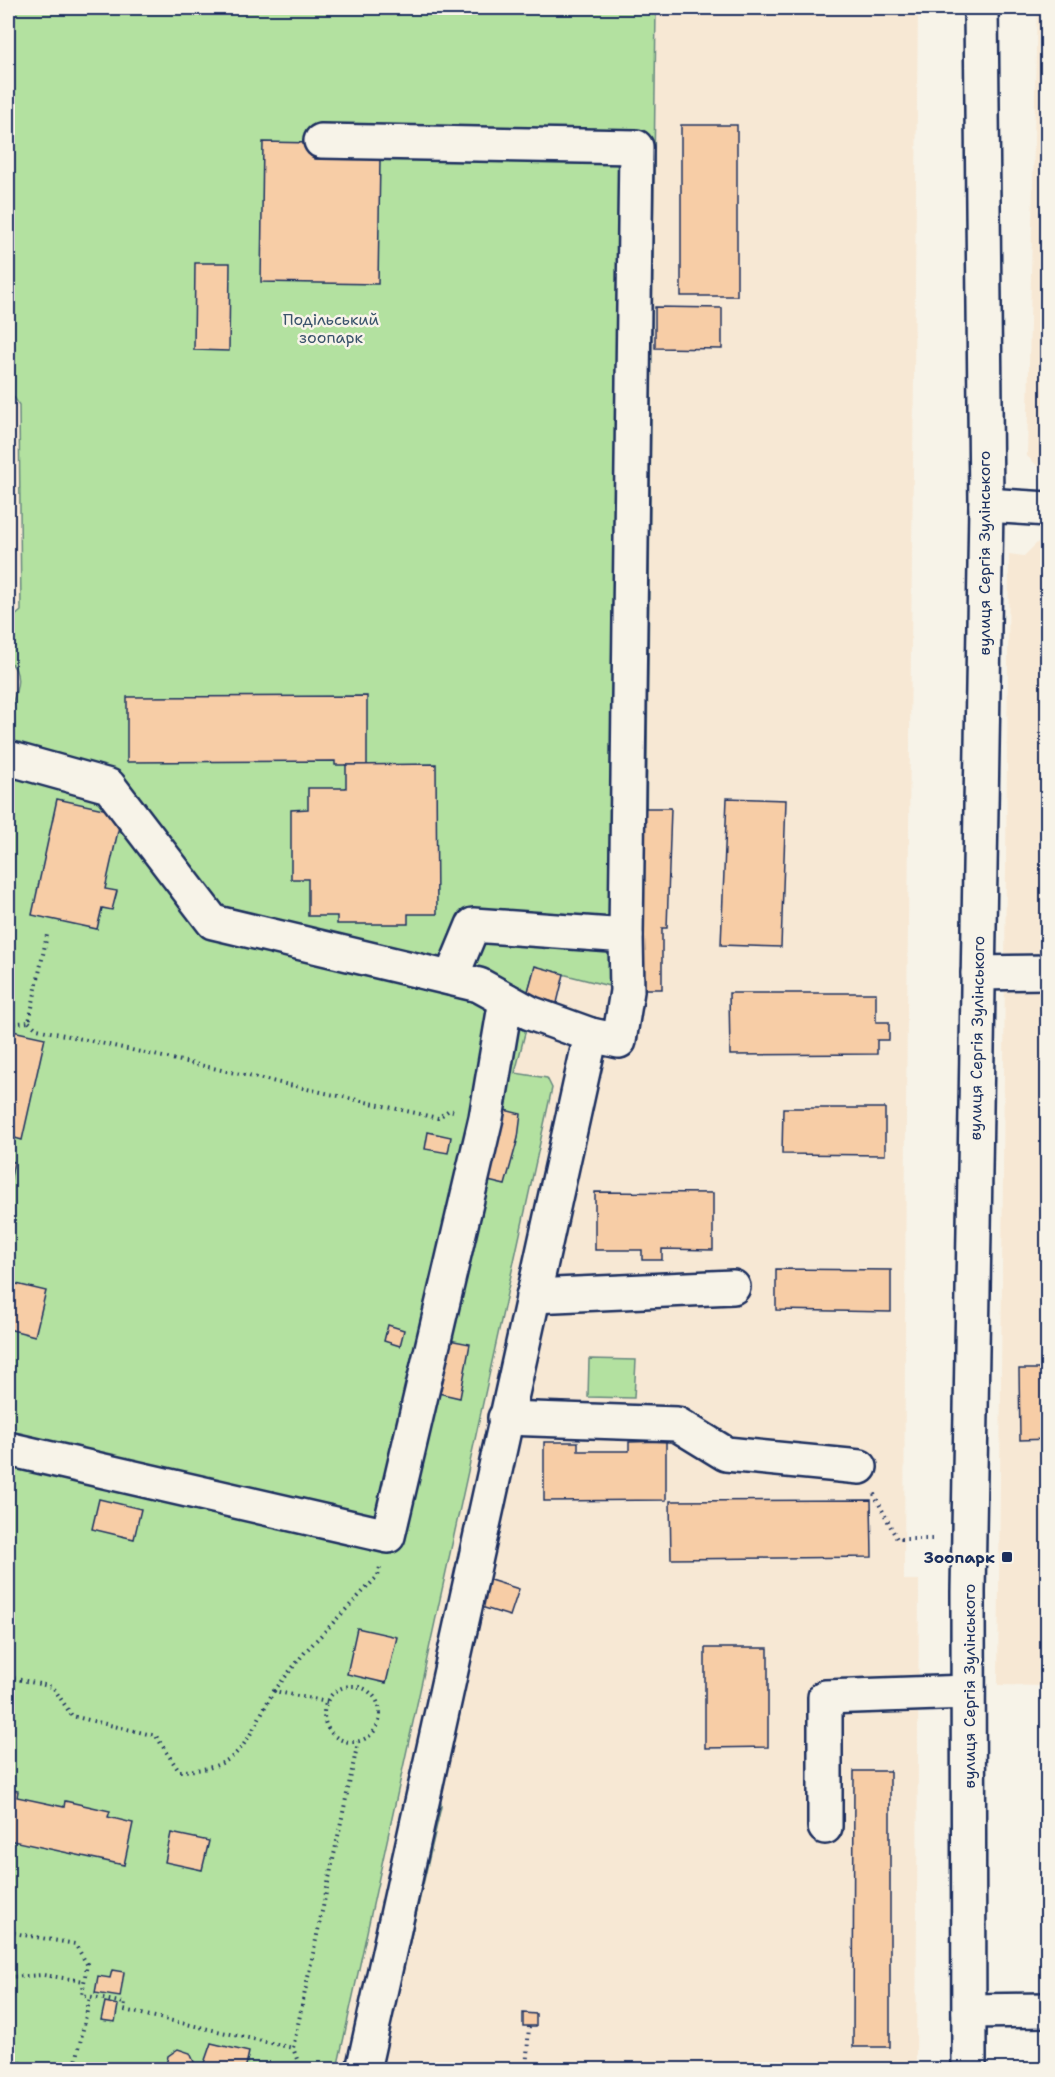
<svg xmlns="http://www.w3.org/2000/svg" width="1055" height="2077" font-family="'Shantell Sans',sans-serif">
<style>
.built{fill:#f7e8d4}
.green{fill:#b3e1a0;stroke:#67887f;stroke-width:1.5}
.building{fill:#f7cda6;stroke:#1b2f5e;stroke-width:1.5}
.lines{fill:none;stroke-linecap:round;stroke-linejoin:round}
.minor-casing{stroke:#1b2f5e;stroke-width:38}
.path{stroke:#1b2f5e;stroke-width:4;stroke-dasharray:1.5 4.5;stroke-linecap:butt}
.minor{stroke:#f7f3e8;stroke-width:33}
.poi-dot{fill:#1b2f5e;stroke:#f7f3e8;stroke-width:2}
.labels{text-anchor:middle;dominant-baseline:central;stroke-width:5;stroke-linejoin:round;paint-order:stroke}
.park-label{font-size:16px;fill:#39536b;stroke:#f7f3e8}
.street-label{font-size:16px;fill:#1b2f5e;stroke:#f7f3e8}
.poi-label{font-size:16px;font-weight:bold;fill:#1b2f5e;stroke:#f7f3e8;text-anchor:end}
</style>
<rect width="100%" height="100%" fill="#f7f3e8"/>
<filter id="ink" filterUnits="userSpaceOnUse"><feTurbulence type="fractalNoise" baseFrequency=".0167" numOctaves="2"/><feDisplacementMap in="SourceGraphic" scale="12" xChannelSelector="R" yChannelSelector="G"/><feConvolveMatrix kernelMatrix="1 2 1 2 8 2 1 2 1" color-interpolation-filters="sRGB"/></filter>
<g filter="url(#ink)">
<!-- built -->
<g class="built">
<path d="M656 8H918L906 1108 904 1580H919L916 2069 337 2070 552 1088 547 1078 515 1073 534 997 527 995 535 966 643 989Z"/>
<path d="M1037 8H1048L1047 475 1027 456Z"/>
<path d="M8 388 19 404 21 611 8 622Z"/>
<path d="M1047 533 1048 1686 998 1685 1009 554 1024 556Z"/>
<path d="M8 660 14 665 19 679 8 718Z"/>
</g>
<!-- green -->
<g class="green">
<path d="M8 8H656L644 995 535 967 527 995 534 997 515 1073 547 1078 552 1088 337 2069 8 2070V718C13 698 27 675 8 660V622L21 611 19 405 8 388Z"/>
<path d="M589 1359 636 1360 634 1398 588 1397Z"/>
<path d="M436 1800 441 1803V1807L394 2010 390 2015Z"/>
</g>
<!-- building -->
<g class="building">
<rect x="681" y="125" width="56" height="171"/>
<path d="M263 142 314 143V159H380L378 284 261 282Z"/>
<path d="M195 263H230L229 351 194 350Z"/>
<path d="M655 307 722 308V349L655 348Z"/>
<path d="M367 696V765H335V761L127 762V697Z"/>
<path d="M436 764 437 914H408V924H337V916H308V879H291V810L308 809V788H346V765Z"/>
<path d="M727 798 786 800 781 947 721 945Z"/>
<path d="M57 799 122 813 105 889 117 891 112 910 102 908 97 929 32 915Z"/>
<path d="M645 808H671L667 928H662V989H643Z"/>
<path d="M535 966 564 974 557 1003 527 995Z"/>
<path d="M729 993H876V1022H889V1040H877V1054L730 1055Z"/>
<path d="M8 1030 45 1038 22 1140 8 1136Z"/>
<path d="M783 1108H885V1155L782 1154Z"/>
<path d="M500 1109 521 1114 518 1138 505 1185 484 1180Z"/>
<path d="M428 1132 451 1137 448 1153 425 1149Z"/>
<path d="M8 1160 14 1162 8 1192Z"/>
<path d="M595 1192 713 1193V1250L662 1249V1260H642V1250H595Z"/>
<path d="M776 1269 891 1270V1312L776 1310Z"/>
<path d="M8 1282 46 1291 35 1336 8 1329Z"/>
<path d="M388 1325 404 1330 400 1346 384 1341Z"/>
<path d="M449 1340 470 1344 460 1398 438 1393Z"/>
<path d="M1019 1369H1048V1439L1020 1440Z"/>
<path d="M666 1441V1500L544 1501V1442H578V1451H629V1442Z"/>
<path d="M99 1499 141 1509 134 1539 92 1529Z"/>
<path d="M871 1500 872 1557 671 1559 670 1501Z"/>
<path d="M487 1579 519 1589 510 1616 478 1606Z"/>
<path d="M357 1628 397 1637 386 1683 347 1674Z"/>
<path d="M705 1648H768V1747L705 1748Z"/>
<path d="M854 1771H890V2047H853Z"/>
<path d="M8 1789 18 1791 17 1797 64 1807 65 1801 110 1811 108 1817 133 1823 124 1865 8 1840Z"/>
<path d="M171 1833 209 1841 202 1870 165 1862Z"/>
<path d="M112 1970 124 1972 120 1997 95 1993 98 1976 110 1978Z"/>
<path d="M105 2002 118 2005 115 2022 101 2020Z"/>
<path d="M523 2013 536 2014V2026H523Z"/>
<path d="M211 2043 249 2052 245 2070H165L168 2056 178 2049 190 2053 195 2064 203 2066Z"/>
</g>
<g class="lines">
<!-- minor casing -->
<g class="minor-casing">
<g id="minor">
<path d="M321 141 636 147 626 936 473 925 451 978"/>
<path d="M986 505 1048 509"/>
<path d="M8 758 109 786 213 922 479 985 530 1013 591 1035 619 1041 627 991 626 936"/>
<path d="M978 973 1048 972"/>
<path d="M533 1296 733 1287"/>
<path d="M505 1418 677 1424 726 1454 860 1467"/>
<path d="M8 1449 388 1536 486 1118 506 1000"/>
<path d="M825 1827V1697L968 1692"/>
<path d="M969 2011 1048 2010"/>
<path d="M363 2070 591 1035"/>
<path d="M969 2070 968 1592 986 505 981 8"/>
</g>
</g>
<!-- path -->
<g class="path">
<path d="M29 1022 37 1029 438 1118 449 1110 453 1111"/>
<path d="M8 1024 29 1022 47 935"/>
<path d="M874 1494 897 1539H933"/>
<path d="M8 1677 53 1687 72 1716 156 1736 179 1771C245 1770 245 1739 274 1691L327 1702"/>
<circle cx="352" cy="1714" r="28"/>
<path d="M274 1691 305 1652 378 1576 380 1567"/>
<path d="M8 1932 75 1944 87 1964 82 1995 125 2003 124 2010 293 2048"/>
<path d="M8 1977 43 1975 84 1981"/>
<path d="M8 2061 52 2069 76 2062 90 1997"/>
<path d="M301 2070 293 2048 358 1742"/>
<path d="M526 2070 529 2026"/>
</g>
<!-- minor -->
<use href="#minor" class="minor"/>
</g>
</g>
<!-- markers -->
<rect class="poi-dot" x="1001" y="1551" width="12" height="12" rx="3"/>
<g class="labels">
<!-- park labels -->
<g class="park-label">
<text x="331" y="319">Подільський<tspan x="331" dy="18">зоопарк</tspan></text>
</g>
<!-- street labels -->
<g class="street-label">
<text transform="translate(984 553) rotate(-90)">вулиця Сергія Зулінського</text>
<text transform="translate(977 1038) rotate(-89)">вулиця Сергія Зулінського</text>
<text transform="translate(969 1686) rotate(-90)">вулиця Сергія Зулінського</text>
</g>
<!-- poi labels -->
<g class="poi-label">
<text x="995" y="1557">Зоопарк</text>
</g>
</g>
<!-- margin -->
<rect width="1055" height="2077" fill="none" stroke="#f7f3e8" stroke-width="30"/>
<rect x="15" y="15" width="1025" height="2047" fill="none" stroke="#1b2f5e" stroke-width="2" filter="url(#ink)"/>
</svg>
